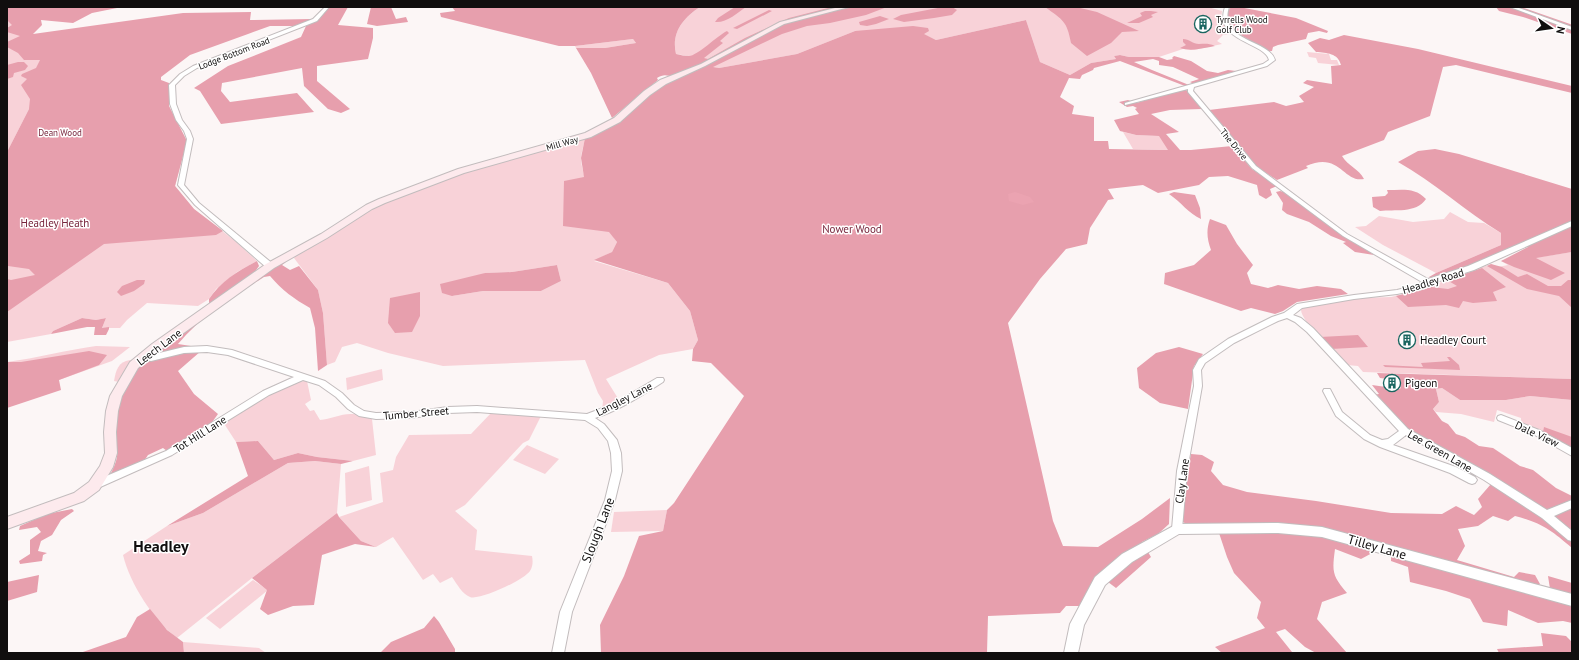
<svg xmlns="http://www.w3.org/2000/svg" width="1579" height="660" font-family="'PT Sans',sans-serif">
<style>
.green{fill:#f8d2d8;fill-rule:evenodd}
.forest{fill:#e79fad}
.water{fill:#eba3b1}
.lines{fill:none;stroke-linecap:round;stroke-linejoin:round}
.minor-casing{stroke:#c2bcbd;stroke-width:2}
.tertiary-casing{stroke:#c2bcbd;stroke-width:2}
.secondary-casing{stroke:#c2bcbd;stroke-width:2}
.minor{fill:#fff;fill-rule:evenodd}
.tertiary{fill:#fff;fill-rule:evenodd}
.secondary{fill:#fdeaed;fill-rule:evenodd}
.labels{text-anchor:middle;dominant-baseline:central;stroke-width:3;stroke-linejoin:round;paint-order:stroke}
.far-poi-label{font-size:9px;fill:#100e0e;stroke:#fff;text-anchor:start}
.far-street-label{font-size:9px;fill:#100e0e;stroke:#fff}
.far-park-label{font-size:9px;fill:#77243b;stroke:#fff}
.park-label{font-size:11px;fill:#77243b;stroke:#fff}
.street-label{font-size:11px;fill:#100e0e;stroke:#fff}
.poi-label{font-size:11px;fill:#100e0e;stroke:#fff;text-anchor:start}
.near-street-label{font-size:13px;fill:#100e0e;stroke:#fff}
.near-quarter-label{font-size:16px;font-weight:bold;fill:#100e0e;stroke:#fff}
</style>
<rect width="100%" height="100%" fill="#fcf6f6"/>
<!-- green -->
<g class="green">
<path d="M7 7 40 19 23 37 139 31 29 109 7 152Z"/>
<path d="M700 7H1208L1222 11C1220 21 1226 28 1234 34L1223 35 1217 41 1222 44 1194 50 1183 49 1159 57H1129L1120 55 1114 56 1116 59 1091 63 1070 75 1040 62 1026 20 936 40 923 34 855 31 797 54 719 68 712 67 707 59 676 54C671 33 683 18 700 7Z"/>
<path d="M633 39 636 43 605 48H576L575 46Z"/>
<path d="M1307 52 1329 54 1331 60H1337L1339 65 1318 63 1316 58 1309 57Z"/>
<path d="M1123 132 1136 135 1160 136 1169 150 1133 149Z"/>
<path d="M585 138C584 145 581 153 581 160 583 183 604 223 617 242L612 252 594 261 668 283 690 311 698 340 693 349 659 355 606 379 619 400 602 411 603 401 598 393 585 360 443 366 388 353 357 343 342 347 335 362 327 365 323 313 318 290 294 258 296 255 370 208 437 182 496 163ZM557 265 561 281 541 291H483L452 296 485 273 512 272Z"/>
<path d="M187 141 175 186 194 209 235 241 257 261 237 272 216 289 209 299 198 306 147 303 127 320 120 328H102L106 318 96 320 82 318 53 331 51 334 7 342V183Z"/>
<path d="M1450 212 1468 222 1484 223 1501 233V245L1436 273 1383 245 1355 227 1366 226 1379 216 1413 222 1444 219Z"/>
<path d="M1572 252V379L1363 372 1358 366 1347 365C1337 355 1302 323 1301 310L1304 307 1358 298 1391 297 1417 291 1491 264 1498 267 1508 265 1501 261 1546 256Z"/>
<path d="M96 346 130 347 112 361 59 380 7 403V362C37 358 66 350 96 346Z"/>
<path d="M130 360 133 362 119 382 114 381C116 370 118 362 130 360Z"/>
<path d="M382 369 383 380 347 390 346 378Z"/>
<path d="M304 381H307L311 400 305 404 310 411 314 410 320 420C331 419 342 413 353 414 359 414 366 418 372 419L376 455 353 461 317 457 298 453 274 460 258 441 236 442 223 422C249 407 274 387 304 381Z"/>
<path d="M1442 388 1460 400H1506L1530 396 1572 400V448L1543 432 1521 423V418L1497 410 1494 422 1461 414 1436 412 1433 409 1439 402 1436 389Z"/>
<path d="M492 412 541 416 529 440 523 443 465 505 455 511 477 530 475 550 532 556C533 561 533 566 530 571 524 580 479 601 470 597 462 594 457 584 452 577L440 583 433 574 423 580 393 537 376 547 361 541 339 517 383 502 380 473 393 470 396 457 409 435 471 434Z"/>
<path d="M527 445 559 459 545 474 513 460Z"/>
<path d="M315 461 341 464 337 513 252 578 177 638C154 621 130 584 123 555L167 526 203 513 288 463Z"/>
<path d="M369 466 372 500 346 507 345 473Z"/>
<path d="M667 510 663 531 611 532 614 512Z"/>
<path d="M253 580 268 590 220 629 206 618Z"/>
<path d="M183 642 259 648 266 653H184Z"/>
</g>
<!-- forest -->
<g class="forest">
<path d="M7 7H122L92 13 73 23 41 20 42 25 33 34 183 13 251 12 250 20 312 19 298 26H270L248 34 190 55 161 77V80L169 83V106L187 141 175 186 194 209 223 231 216 235 104 244 7 312V279L11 280 35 275 29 269 8 266 7 264V152L29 109 30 99 21 85 27 79 21 76 22 74 36 68 40 60H24L18 53 7 47V42L20 36 7 32V28L12 25 7 20Z"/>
<path d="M329 7H348L338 25 373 28V38L368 59 317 66V81L350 109 341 113 328 109 304 86 302 68 222 83 221 91 230 102 297 93 314 112 221 124 200 91 194 88 228 66 301 37 306 26 315 21Z"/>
<path d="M371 7H391L396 19 406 17 408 22 377 26 367 24Z"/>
<path d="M452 7H700C683 18 671 33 676 54 681 55 685 56 689 56 697 56 717 36 727 31L729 33 720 41 723 43 704 58 708 59 745 38 789 18 832 7H887L866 15 830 23 807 26 782 34 713 67 719 68 797 54 855 31 913 26 928 28 929 31 924 34 936 40 1026 20 1040 62 1070 75 1091 63 1116 59 1114 56 1120 55 1129 57H1159L1167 60 1173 59 1172 58 1174 56 1191 61 1207 71 1218 73 1228 70 1236 71 1194 84 1190 82 1199 79 1173 67 1159 65V61L1153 59 1134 62 1152 70 1189 85 1185 86 1120 61 1094 68 1093 70 1082 75 1080 79 1069 78 1060 97 1074 106 1072 114 1094 117V141H1108L1109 149 1168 150 1159 136 1136 135 1120 131 1114 120 1139 114 1135 109 1137 108 1133 106 1127 107 1119 102 1128 100 1136 103 1184 89 1188 91 1202 109 1170 110 1151 114 1179 132 1166 134 1180 150H1191L1232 146 1252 169 1277 186 1270 189 1272 195 1266 199 1259 195 1257 185 1228 176 1209 177 1199 185 1158 193 1143 185 1108 189 1114 199 1108 200 1090 228 1087 244 1066 249 1040 279 1008 323 1053 521 1063 546 1098 547 1142 519 1170 498 1169 524 1158 534 1142 542 1151 557 1116 588 1100 576 1080 606H1066L1060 613 988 616 987 653H601L600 625 624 576 639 536 663 531 667 510 674 503 744 396 711 363 692 361 693 349 698 340 690 311 668 283 594 260 612 252 617 242 609 232 563 226 564 181 584 177 581 158 585 138 673 77C667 75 663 74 657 78L658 80 612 118 591 73 576 48H605L636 43 633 39 575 46H559L441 17 440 13 455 11Z"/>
<path d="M735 7H746C737 13 727 23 715 22L718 18Z"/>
<path d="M943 7H952L957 10 952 15 934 18 904 22 893 19 901 15Z"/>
<path d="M1045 7H1076L1097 12 1139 31 1122 32 1111 43 1087 56 1071 43C1067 21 1063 20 1045 7Z"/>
<path d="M1231 7H1239L1296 18 1328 31 1327 33 1319 31 1308 33 1306 39 1278 45 1273 47 1272 51H1268L1239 34 1228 24 1226 14Z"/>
<path d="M1496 7H1521L1570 24 1572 25V34L1523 17 1499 11Z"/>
<path d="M769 10 772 11 737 29 733 28Z"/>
<path d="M1145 11H1151L1158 12 1151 15 1153 17 1139 23H1127L1142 16 1140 13Z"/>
<path d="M880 16 889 19 876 24 867 26 860 25 859 22Z"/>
<path d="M1344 35 1418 49 1572 86V93L1456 65 1443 67 1430 116 1388 132 1384 140 1342 156C1348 166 1359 169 1364 179 1343 183 1340 151 1306 166L1308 168 1277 180 1255 166 1209 110 1274 102 1286 106 1304 102 1299 96 1314 87 1303 83 1307 80 1332 84 1331 66 1341 65C1338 53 1327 53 1316 52L1308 43 1320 38 1329 40Z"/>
<path d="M1183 39C1189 39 1193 44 1199 44 1205 44 1208 43 1215 46 1203 48 1192 52 1180 48L1186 45 1183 42Z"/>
<path d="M18 62H24L28 66 25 70 14 73 13 77 7 79V65Z"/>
<path d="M1435 149 1459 154 1572 189V252L1536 258 1565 273 1551 280 1514 267 1501 261 1528 247 1521 243 1467 268 1430 278 1429 277 1436 273 1501 245V233C1465 211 1434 182 1398 162L1418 151Z"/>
<path d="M1387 190C1402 190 1415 187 1426 199 1416 214 1394 209 1380 211L1373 207 1372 197 1385 196 1388 193Z"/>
<path d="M1280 191 1288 193 1321 220 1374 255 1355 252 1343 243 1346 242 1331 236 1309 222 1287 214 1282 210 1283 203 1276 192Z"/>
<path d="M1174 192 1195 195 1200 208 1201 219C1189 214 1181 202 1169 194Z"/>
<path d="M1210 219 1226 225 1237 244 1253 265 1247 273 1251 284 1268 288 1278 285 1299 289 1317 286 1341 289 1348 294 1297 302 1283 311 1275 314 1251 308 1241 311 1164 284 1165 273 1194 265 1211 250C1207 239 1206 230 1210 219Z"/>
<path d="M257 261 259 266 254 273 209 306V299C221 281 238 271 257 261Z"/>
<path d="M286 262 282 265 290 270 299 266 318 290 323 313 327 365 318 371 315 328 310 308C294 299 282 290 270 276L264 277C234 296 201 316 178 344L191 346 190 351H201L178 371 194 394 218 414 210 425 167 451 163 448 148 455 144 461 110 475C113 469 116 463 117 457 118 445 115 432 116 420 117 399 129 365 151 360L153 353 273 266Z"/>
<path d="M1491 264 1502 267 1518 277 1527 274 1548 286H1561L1568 280H1572V308L1559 296 1527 289 1487 266Z"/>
<path d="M557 265 561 281 541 291H483L452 296 442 293 440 284 485 273 512 272Z"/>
<path d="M1482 268 1506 287 1493 292 1497 301 1473 303 1463 301 1459 308 1446 305 1408 307 1396 296 1431 287 1448 289 1457 286 1447 280Z"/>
<path d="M137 280H145L144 284 134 291 121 296 117 292 122 286Z"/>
<path d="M420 292V316L412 332 395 333 388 323 390 298Z"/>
<path d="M82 318 96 320 106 318 102 328 109 327V329L106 335H94L95 327H87L51 334 53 331Z"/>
<path d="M1358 335 1368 347 1331 349 1320 337Z"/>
<path d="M1179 347 1203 354 1194 366 1188 409 1160 403 1139 388 1137 368 1156 353Z"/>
<path d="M89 351 107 355 99 365 59 380 61 390 7 408V362H21Z"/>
<path d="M1447 357H1450L1459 365 1460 370 1385 367 1383 365 1423 367 1421 363 1450 361Z"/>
<path d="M1377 373 1572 379V400L1530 396 1506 400H1460L1442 388 1436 389 1439 402 1433 409 1442 421 1448 424 1456 434 1465 437 1479 446 1493 448 1520 466 1533 470 1556 488 1572 496V548C1551 530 1542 523 1515 516L1508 521 1493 516 1478 526 1458 529 1465 546 1457 560 1514 577 1519 572 1535 575 1540 584 1533 586 1321 529 1190 526 1183 522 1184 487 1191 454 1202 455 1214 462 1211 471 1223 485 1247 492 1316 501 1391 513 1442 514 1456 506 1474 515 1482 507 1478 499 1491 484 1414 435 1397 420 1373 395 1379 394 1372 385 1400 389 1401 387 1397 380 1380 378Z"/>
<path d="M1544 427 1572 437V448L1543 432Z"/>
<path d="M258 441 274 460 298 453 317 457 353 461 341 464 315 461 288 463 203 513 167 526 248 476 236 442Z"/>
<path d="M72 509 74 511 61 520 52 535 41 541 38 551 47 553 43 555 42 561 20 564 19 561 30 554V540L41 532 37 527 19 530 20 526 47 514Z"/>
<path d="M337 513 339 517 361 541 376 547 355 544 322 555 314 605 293 606 268 615 260 609 267 590 252 578Z"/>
<path d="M1279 532 1319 535 1368 548 1374 552 1361 559 1335 549C1332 572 1332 575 1347 593L1322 602 1317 619 1347 653H1316L1305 647 1285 629 1276 632 1292 652 1295 653H1222L1215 647 1265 628 1257 618 1261 602 1234 573 1227 557 1219 533Z"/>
<path d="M1391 556 1572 605V623L1563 621 1538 623 1508 610 1507 626 1483 622 1470 599 1446 591 1410 582 1408 567 1391 561Z"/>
<path d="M39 575 37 592 7 601V582Z"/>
<path d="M1548 576 1572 583V596L1550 589Z"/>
<path d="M150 609 167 630 183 642 184 653H80L126 637 137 617Z"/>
<path d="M434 616 439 622 455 649V653H380L391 642 424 628Z"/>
<path d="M1541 633 1566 636 1572 642V653H1499L1497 649 1543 646Z"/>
</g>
<!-- water -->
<path class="water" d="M1015 192 1030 197 1034 202 1023 205 1009 201 1008 194Z"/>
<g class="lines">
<!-- minor casing -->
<g class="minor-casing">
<g id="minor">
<path d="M325 7H329L317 21 197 68 184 76 175 85 176 104 182 120 190 131 193 139 184 185 199 203 273 264 274 266 270 268H267L195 205 178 185 187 139 184 131 176 120 170 104 169 85 180 74 193 66 313 19Z"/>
<path d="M1225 7H1229C1218 42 1269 39 1275 60L1267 66 1194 87 1193 91 1256 166 1347 234 1428 279 1468 266 1572 221V226L1474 270 1430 284 1422 289 1397 294 1354 299 1302 308 1293 315 1301 318 1313 328 1408 429 1490 474 1547 510 1572 500V508L1554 516 1572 531V541L1568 540 1542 518 1484 480 1406 435 1393 445 1456 467 1475 477 1477 480 1475 483 1472 484 1469 483 1450 473 1380 447 1364 439 1336 416 1323 391 1324 389H1330L1342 412 1370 435 1382 440 1388 439 1399 431 1307 332 1295 322 1287 318 1278 321 1234 343 1205 363 1201 370 1202 386 1187 471 1182 529 1181 532 1177 533 1173 532 1172 529 1177 471 1194 386 1193 370 1199 359 1228 339 1272 317 1284 313 1297 304 1354 295 1397 290 1417 285 1422 282 1343 236 1252 168 1188 92V89L1125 105V103L1263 64 1269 60C1265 42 1213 42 1225 7Z"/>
<path d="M1510 7H1516L1572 27V30Z"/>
<path d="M207 346 232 350 325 381 342 393 354 405 364 411 376 413 411 412 448 407 477 406 587 414 613 404 657 378H663L664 380 663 382C641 396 620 410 595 418L604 424 617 440 621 453 622 471 615 500 572 612 564 653H552L560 612 605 500 612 471 611 453 608 441 598 428 585 420 477 412 448 413 411 418 376 419 359 416 348 409 336 397 319 385 303 380 269 395 172 455 98 488 95 489 92 488 90 485 92 482 166 451 263 391 294 377 228 355 207 352 184 353 151 361 140 359 139 357 143 354 151 355 184 347Z"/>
<path d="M1501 415 1539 430 1572 448V456L1533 434 1498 420 1497 418 1498 416Z"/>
</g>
</g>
<!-- tertiary casing -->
<g class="tertiary-casing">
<path id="tertiary" d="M1278 523 1322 527 1572 594V606L1322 537 1278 533 1179 534 1132 562 1105 585 1084 625 1078 653H1064L1070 624 1095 577 1122 554 1177 524Z"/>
</g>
<!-- secondary casing -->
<g class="secondary-casing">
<path id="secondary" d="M839 7H849L784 24 705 66 666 84 650 95 620 122 591 137 464 173 385 203 372 209 327 238 274 268 160 350 138 368 122 396 118 411 116 432 117 453 113 467 99 490 84 501 7 529V517L74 493 89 482 100 466 105 453 104 432 106 411 110 396 130 362 152 344 266 264 321 234 366 205 379 199 458 169 585 133 614 118 644 91 660 80 701 64 780 22Z"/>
</g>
<!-- minor -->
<use href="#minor" class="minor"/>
<!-- tertiary -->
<use href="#tertiary" class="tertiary"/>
<!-- secondary -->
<use href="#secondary" class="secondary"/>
</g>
<!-- icons -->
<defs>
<g id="building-ring" transform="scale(0.9)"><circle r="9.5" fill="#fff" stroke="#1a6660" stroke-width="1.5"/><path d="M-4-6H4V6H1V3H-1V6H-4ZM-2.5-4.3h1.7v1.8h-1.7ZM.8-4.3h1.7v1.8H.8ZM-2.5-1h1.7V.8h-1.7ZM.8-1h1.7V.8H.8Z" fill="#1a6660"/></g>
</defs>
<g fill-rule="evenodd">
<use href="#building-ring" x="1203" y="24"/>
<use href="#building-ring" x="1407" y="340"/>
<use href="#building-ring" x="1392" y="383"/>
</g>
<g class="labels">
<!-- far-poi labels -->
<g class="far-poi-label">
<text x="1216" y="19">Tyrrells Wood<tspan x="1216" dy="10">Golf Club</tspan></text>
</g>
<!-- far-street labels -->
<g class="far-street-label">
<text transform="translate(234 53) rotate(-21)">Lodge Bottom Road</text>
<text transform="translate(562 143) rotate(-16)">Mill Way</text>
<text transform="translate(1234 144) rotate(50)">The Drive</text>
</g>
<!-- far-park labels -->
<g class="far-park-label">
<text x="60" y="132">Dean Wood</text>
</g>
<!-- park labels -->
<g class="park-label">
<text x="55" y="223">Headley Heath</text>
<text x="852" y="229">Nower Wood</text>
</g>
<!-- street labels -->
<g class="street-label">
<text transform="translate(1433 281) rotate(-17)">Headley Road</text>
<text transform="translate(159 347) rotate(-37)">Leech Lane</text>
<text transform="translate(624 399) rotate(-27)">Langley Lane</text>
<text transform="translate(416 413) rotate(-5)">Tumber Street</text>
<text transform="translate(200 434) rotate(-32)">Tot Hill Lane</text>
<text transform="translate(1537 434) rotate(25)">Dale View</text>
<text transform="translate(1440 451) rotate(30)">Lee Green Lane</text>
<text transform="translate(1182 481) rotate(-82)">Clay Lane</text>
</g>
<!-- poi labels -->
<g class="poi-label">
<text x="1420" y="340">Headley Court</text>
<text x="1405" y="383">Pigeon</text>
</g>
<!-- near-street labels -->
<g class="near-street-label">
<text transform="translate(598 530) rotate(-69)">Slough Lane</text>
<text transform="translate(1377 547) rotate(16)">Tilley Lane</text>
</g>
<!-- near-quarter labels -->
<g class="near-quarter-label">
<text x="161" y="546">Headley</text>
</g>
</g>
<!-- border -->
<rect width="1579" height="660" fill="none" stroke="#100e0e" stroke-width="16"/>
<!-- north arrow -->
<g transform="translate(1551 28) rotate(103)" stroke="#ffffff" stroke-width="3" paint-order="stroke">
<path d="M0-3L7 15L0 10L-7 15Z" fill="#100e0e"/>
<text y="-6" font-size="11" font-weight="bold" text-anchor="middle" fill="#100e0e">N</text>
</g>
</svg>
